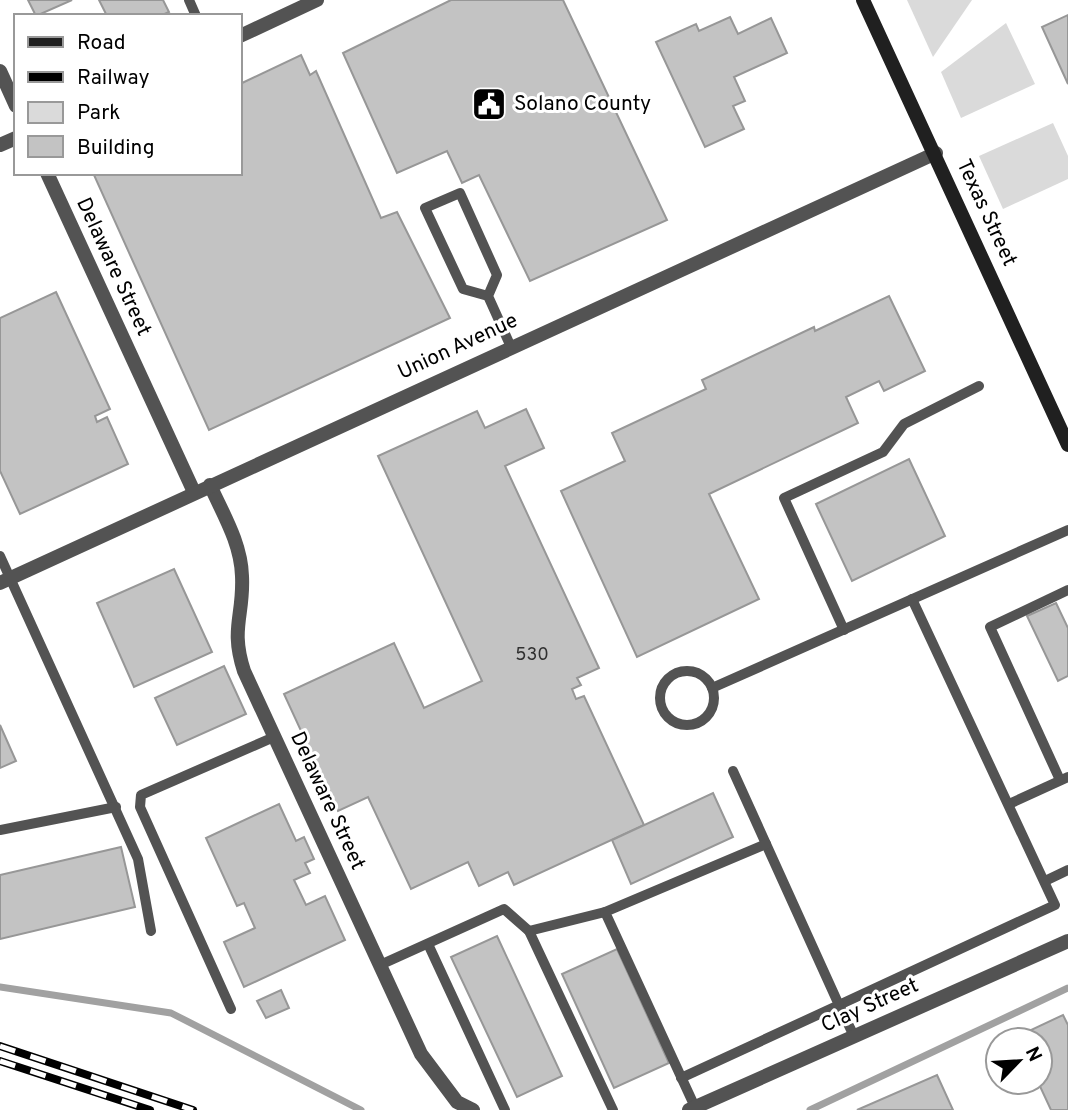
<svg xmlns="http://www.w3.org/2000/svg" width="1068" height="1110" font-family="Overpass,sans-serif">
<style>
.green{fill:#dadada}
.lines{fill:none;stroke-linecap:round;stroke-linejoin:round}
.stream{stroke:#a1a1a1;stroke-width:7}
.building{fill:#c3c3c3;stroke:#979797;stroke-width:2}
.service{stroke:#535353;stroke-width:10}
.minor{stroke:#535353;stroke-width:14}
.secondary{stroke:#202020;stroke-width:14}
.rail-casing{stroke:#000;stroke-width:8}
.rail{stroke:#fff;stroke-width:5;stroke-dasharray:16;stroke-linecap:butt}
.labels{text-anchor:middle;dominant-baseline:central;stroke-width:6;stroke-linejoin:round;paint-order:stroke}
.number-label{font-size:18px;fill:#313131}
.poi-label{font-size:21px;fill:#000;stroke:#fff;text-anchor:start}
.street-label{font-size:21px;fill:#000;stroke:#fff}
</style>
<rect width="100%" height="100%" fill="#fff"/>
<!-- green -->
<g class="green">
<path d="M907 0H972L933 57Z"/>
<path d="M1006 23 1035 84 961 118 941 72Z"/>
<path d="M1053 123 1068 156V179L1003 209 979 156Z"/>
</g>
<g class="lines">
<!-- stream -->
<g class="stream">
<path d="M0 987 171 1013 361 1110"/>
<path d="M810 1110 1068 988"/>
</g>
</g>
<!-- building -->
<g class="building">
<path d="M28 0H72L36 16Z"/>
<path d="M99 0H163L169 12 160 16H107Z"/>
<path d="M451 0H563L667 220 530 281 479 175 462 183 447 151 397 173 343 53Z"/>
<path d="M1068 15V84L1042 27Z"/>
<path d="M730 17 738 34 771 18 787 53 734 77 745 101 733 106 744 129 705 147 656 42 696 24 699 31Z"/>
<path d="M301 55 310 75 316 71 381 218 397 212 450 318 209 430 94 175 240 173V84Z"/>
<path d="M56 292 110 409 95 416 97 422 107 417 128 464 20 514 0 471V318Z"/>
<path d="M889 296 925 371 884 391 879 381 846 397 858 423 709 494 759 599 637 657 561 491 625 461 612 433 706 389 702 380 814 327 815 331Z"/>
<path d="M526 409 544 448 505 466 599 668 577 678 581 685 572 689 576 699 584 696 644 825 514 885 508 872 479 886 468 862 411 889 368 797 338 811 284 694 394 643 424 708 482 681 378 456 477 411 485 428Z"/>
<path d="M909 459 945 536 852 581 816 504Z"/>
<path d="M174 569 212 652 134 687 97 603Z"/>
<path d="M1056 603 1068 628V676L1058 681 1027 616Z"/>
<path d="M224 666 246 714 177 745 155 698Z"/>
<path d="M0 725 16 761 0 768Z"/>
<path d="M713 793 733 837 631 884 612 840Z"/>
<path d="M279 804 296 841 304 837 314 859 305 863 310 873 294 880 306 905 325 896 345 940 244 987 224 942 255 928 244 903 237 906 206 838Z"/>
<path d="M121 847 135 907 0 939V875Z"/>
<path d="M497 936 562 1076 517 1097 451 957Z"/>
<path d="M617 949 669 1063 614 1088 562 974Z"/>
<path d="M281 990 289 1008 266 1018 257 1001Z"/>
<path d="M1063 1015 1068 1025V1110H1051L1038 1082 1040 1040H1018L1016 1037Z"/>
<path d="M937 1075 953 1110H857Z"/>
</g>
<g class="lines">
<!-- service -->
<g class="service">
<path d="M189 0 196 16"/>
<path d="M488 296 463 289 425 208 460 193 497 275 488 296 511 347"/>
<path d="M0 556 138 859 151 931"/>
<path d="M844 630 784 498 883 452 904 424 979 386"/>
<circle cx="687" cy="698" r="27"/>
<path d="M712 688 1068 530"/>
<path d="M1060 780 990 627 1068 590"/>
<path d="M1009 804 1068 777"/>
<path d="M0 830 116 807"/>
<path d="M1045 881 1068 870"/>
<path d="M529 931 605 912"/>
<path d="M428 944 505 1110"/>
<path d="M380 965 504 909 529 931 613 1110"/>
<path d="M231 1009 140 807 141 795 274 737"/>
<path d="M854 1036 839 1005 1055 905 912 599"/>
<path d="M681 1078 839 1005 733 771"/>
<path d="M695 1107 605 912 766 844"/>
</g>
<!-- minor -->
<g class="minor">
<path d="M240 36 317 0"/>
<path d="M0 71 16 106"/>
<path d="M0 145 16 138"/>
<path d="M47 173 194 492"/>
<path d="M210 485C223 514 241 543 242 576 244 616 230 628 244 671L421 1054 457 1102 473 1110"/>
<path d="M0 583 936 153"/>
<path d="M689 1110 1068 941"/>
</g>
<!-- secondary -->
<path class="secondary" d="M863 0 1068 445"/>
<!-- rail casing -->
<g class="rail-casing">
<g id="rail">
<path d="M0 1046 193 1110"/>
<path d="M0 1061 150 1110"/>
</g>
</g>
<!-- rail -->
<use href="#rail" class="rail"/>
</g>
<!-- icons -->
<defs>
<g id="civic-square" transform="scale(1.75)"><rect x="-9" y="-9" width="18" height="18" rx="4" fill="#000" stroke="#fff"/><path d="M-.6-6.5H3V-4.5H.6V-3L4-1V1h2V6H-6V1h2V-1L-.6-3ZM-1.2 2.5V6h2.4V2.5Z" fill="#fff"/></g>
</defs>
<g fill-rule="evenodd">
<use href="#civic-square" x="489" y="104"/>
</g>
<g class="labels">
<!-- number labels -->
<g class="number-label">
<text x="532" y="655">530</text>
</g>
<!-- poi labels -->
<g class="poi-label">
<text x="514" y="104">Solano County</text>
</g>
<!-- street labels -->
<g class="street-label">
<text transform="translate(986 213) rotate(65)">Texas Street</text>
<text transform="translate(113 267) rotate(65)">Delaware Street</text>
<text transform="translate(458 347) rotate(-25)">Union Avenue</text>
<text transform="translate(327 801) rotate(65)">Delaware Street</text>
<text transform="translate(870 1006) rotate(-24)">Clay Street</text>
</g>
</g>
<!-- legend -->
<rect x="14" y="14" width="228" height="161" fill="#ffffff" stroke="#999999" stroke-width="2"/>
<rect x="28" y="37" width="35" height="10" fill="#202020" stroke="#999999" stroke-width="2"/>
<text x="77" y="49" font-size="21" fill="#000000">Road</text>
<rect x="28" y="72" width="35" height="10" fill="#000000" stroke="#999999" stroke-width="2"/>
<text x="77" y="84" font-size="21" fill="#000000">Railway</text>
<rect x="28" y="102" width="35" height="21" fill="#dadada" stroke="#999999" stroke-width="2"/>
<text x="77" y="119" font-size="21" fill="#000000">Park</text>
<rect x="28" y="136" width="35" height="21" fill="#c3c3c3" stroke="#999999" stroke-width="2"/>
<text x="77" y="154" font-size="21" fill="#000000">Building</text>
<!-- north arrow -->
<g transform="translate(1019 1061) rotate(65)"><circle r="33" fill="#ffffff" stroke="#999999" stroke-width="2"/>
<path d="M0-5L12 26L0 18L-12 26Z" fill="#000000"/>
<text y="-10" font-size="19" font-weight="bold" text-anchor="middle" fill="#000000">N</text>
</g>
</svg>
